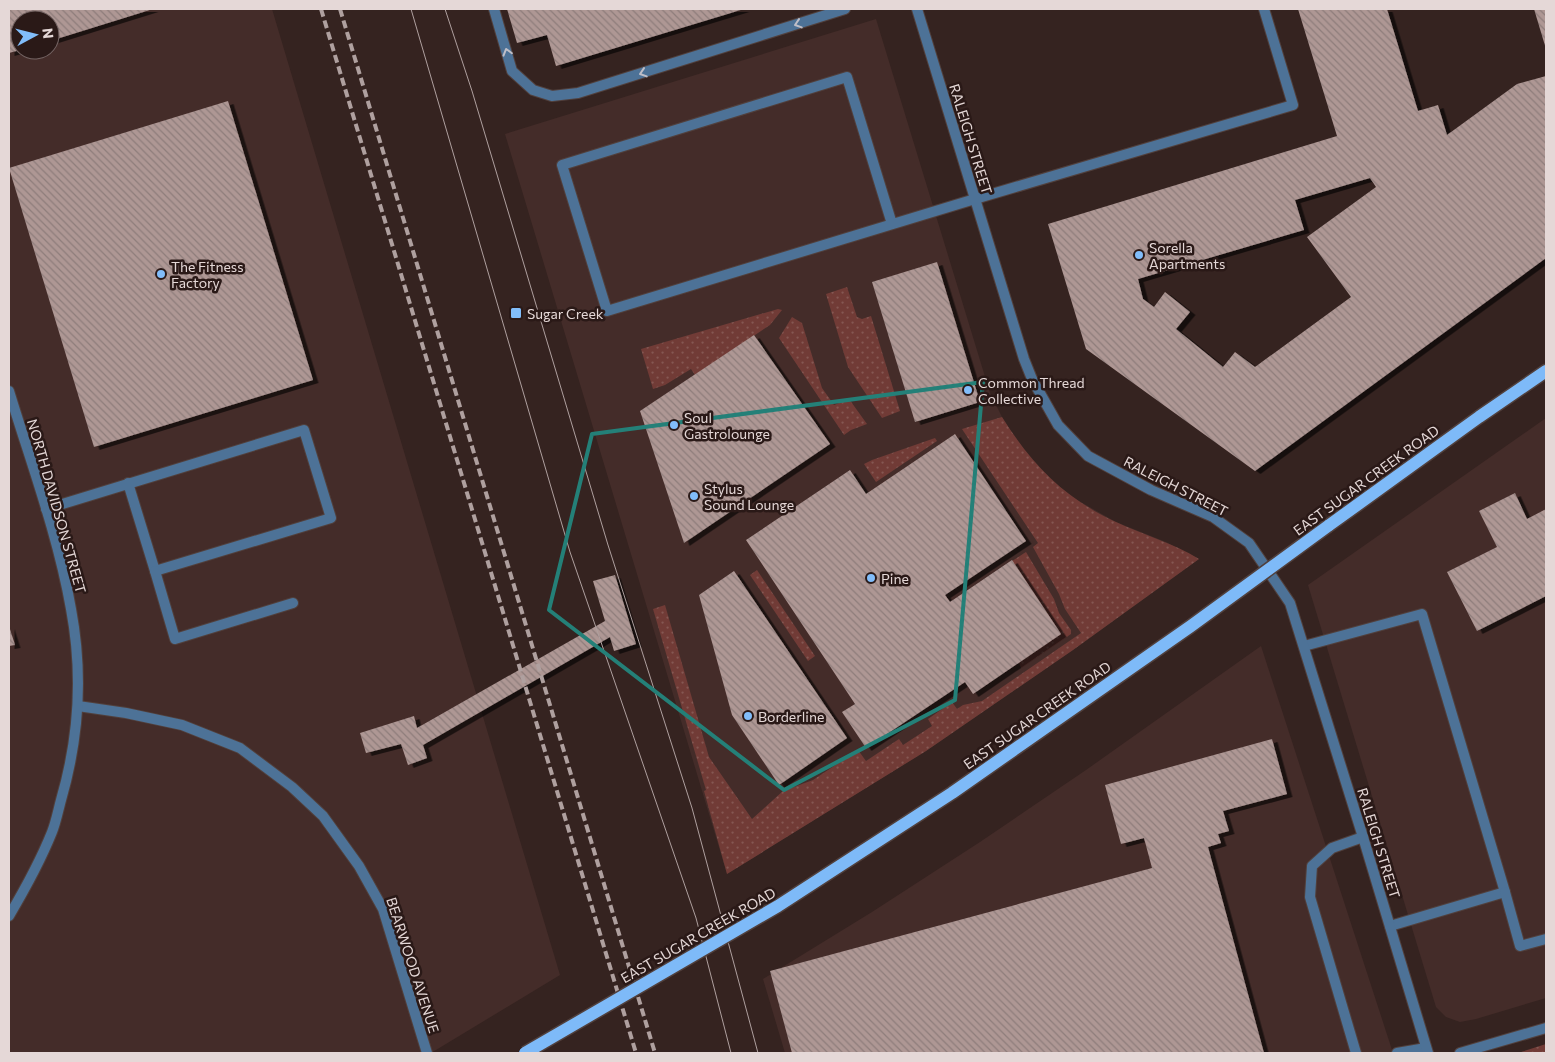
<svg xmlns="http://www.w3.org/2000/svg" width="1555" height="1062" font-family="Commissioner,sans-serif">
<style>
.built{fill:#442c29;fill-rule:evenodd}
.grass{fill:url(#grass-dots)}
.building{fill:url(#building-back-hatch);fill-rule:evenodd;filter:url(#shadow)}
.lines{fill:none;stroke-linecap:round;stroke-linejoin:round}
.service-casing{stroke:#51403d;stroke-width:12}
.minor-casing{stroke:#51403d;stroke-width:12}
.tertiary-casing{stroke:#51403d;stroke-width:12}
.primary-casing{stroke:#51403d;stroke-width:15}
.service{stroke:#4d7297;stroke-width:10}
.minor{stroke:#4d7297;stroke-width:10}
.tertiary{stroke:#4d7297;stroke-width:10}
.primary{stroke:#7ebaf8;stroke-width:12}
.tram{stroke:#afa09f;stroke-width:1}
.rail{stroke:#afa09f;stroke-width:4;stroke-dasharray:8 4;stroke-linecap:butt}
.primary-bridge-casing{stroke:#51403d;stroke-width:15;stroke-linecap:butt}
.primary-bridge{stroke:#7ebaf8;stroke-width:12}
.oneway{stroke:#bfbec7}
.marked{fill:none;stroke:#248078;stroke-width:4;stroke-linejoin:round}
.poi-dot{fill:#81bdfa;stroke:#2a1917;stroke-width:2}
.labels{text-anchor:middle;dominant-baseline:central;stroke-width:5;stroke-linejoin:round;paint-order:stroke}
.street-label{font-size:14px;fill:#e5d8d7;stroke:#2a1917}
.poi-label{font-size:14px;fill:#e5d8d7;stroke:#2a1917;text-anchor:start}
</style>
<defs>
<pattern id="grass-dots" width="8" height="8" patternUnits="userSpaceOnUse" patternTransform="scale(1.25)"><rect width="8" height="8" fill="#713b36"/><path d="M2 2h.1M6 6h.1" fill="none" stroke="#855752" stroke-width="1.8" stroke-linecap="round"/></pattern>
<pattern id="building-back-hatch" width="6" height="6" patternUnits="userSpaceOnUse" patternTransform="scale(1.25)"><rect width="6" height="6" fill="#ae9794"/><path d="M-1 5l2 2M0 0l6 6M5-1l2 2" fill="none" stroke="#8e7d7b"/></pattern>
<filter id="shadow"><feDropShadow dx="5.5" dy="3" stdDeviation="0" flood-color="#0009"/></filter>
</defs>
<rect width="100%" height="100%" fill="#352320"/>
<!-- built -->
<g class="built">
<path d="M9 9H272L560 975 431 1053H9ZM20 20H50V50H20Z"/>
<path d="M876 19 990 393 1002 417 1013 435 1033 461 1052 480 1072 497 1116 522 1166 542 1199 559 1073 650 926 751 727 874 505 134Z"/>
<path d="M1546 418V998L1476 1019 1460 1022 1446 1017 1436 1007 1308 585Z"/>
<path d="M1261 646 1393 1053H785L763 979 872 912 980 842 1086 770Z"/>
</g>
<!-- grass -->
<g class="grass">
<path d="M847 287 857 317 862 319 871 316 900 411 882 418 848 367 826 294Z"/>
<path d="M778 309 782 310 770 325 695 375 691 369 665 385 653 389 641 349Z"/>
<path d="M792 317 802 323 822 388 834 405 849 399 867 424 851 430 844 435 779 338Z"/>
<path d="M1002 417C1032 465 1064 498 1116 522 1144 535 1173 543 1199 559L1073 650 926 751 727 874 704 791 706 790 653 609 665 605 709 757 752 819 783 791 813 780 858 750 866 761 899 739 903 745 932 726 928 719 952 702 957 709 963 705 982 701 1081 633 1065 609 1059 594 1033 547 1038 543 962 429Z"/>
<path d="M935 438 937 441 876 482 864 464 872 460Z"/>
<path d="M1026 552 1054 599 1059 613 1071 630V634L1021 668 1019 663 1061 634 1012 561Z"/>
<path d="M757 570 815 656 808 661 750 575Z"/>
<path d="M1546 1044V1053H1518Z"/>
</g>
<!-- building -->
<g class="building">
<path d="M9 9H153L50 41V20H20V50L9 53Z"/>
<path d="M507 9H744L556 66 547 35 517 43Z"/>
<path d="M1298 9H1387L1418 111 1438 105 1447 135 1517 84 1546 76V258L1255 471 1086 349 1048 224 1337 136ZM1370 178 1376 187 1307 237 1351 297 1255 367 1235 352 1223 367 1176 329 1190 312 1165 292 1154 307 1143 299 1138 279 1304 230 1295 200Z"/>
<path d="M1534 9H1546V49Z"/>
<path d="M228 101 313 380 94 447 9 168Z"/>
<path d="M937 262 980 402 915 422 872 282Z"/>
<path d="M754 335 830 444 684 543 640 411Z"/>
<path d="M955 434 1026 541 945 595 950 602 1012 560 1061 634 973 694 965 682 866 748 842 712 855 704 746 540 850 470 866 494Z"/>
<path d="M1515 493 1527 519 1546 509V596L1477 631 1447 572 1497 547 1479 511Z"/>
<path d="M734 571 847 738 779 785 732 715 699 595Z"/>
<path d="M615 575 636 644 614 651 610 637 423 745 427 758 408 765 401 744 366 753 360 733 414 716 417 728 605 621 593 581Z"/>
<path d="M9 626 15 645 9 646Z"/>
<path d="M1272 739 1287 794 1223 811 1229 831 1218 834 1221 843 1208 847 1264 1053H792L770 971 1152 868 1144 838 1121 844 1105 785Z"/>
</g>
<g class="lines">
<!-- service casing -->
<g class="service-casing">
<g id="service">
<path d="M494 9 512 71 533 90 552 96 578 93 845 9"/>
<path d="M892 224 847 77 562 165 607 311 975 199 1293 105 1264 9"/>
<path d="M46 509 304 430 331 518 155 571 128 483"/>
<path d="M155 571 175 639 293 603"/>
<path d="M1304 646 1422 614 1505 892 1390 926"/>
<path d="M1505 892 1520 946 1546 939"/>
<path d="M1356 1053 1310 897 1312 866 1332 848 1363 837"/>
<path d="M1397 1053 1426 1048"/>
</g>
</g>
<!-- minor casing -->
<g class="minor-casing">
<g id="minor">
<path d="M917 9 1024 359 1032 379 1058 425 1088 456 1151 490 1213 517 1249 543 1290 603 1363 837 1428 1053"/>
<path d="M78 706 126 713 182 725 240 748 292 787 323 816 359 866 383 909 427 1053"/>
<path d="M1460 1053 1546 1028"/>
</g>
</g>
<!-- tertiary casing -->
<g class="tertiary-casing">
<path id="tertiary" d="M9 391C31 463 58 535 71 609 83 673 79 738 61 800 58 811 56 822 52 832 40 862 25 889 9 916"/>
</g>
<!-- primary casing -->
<g class="primary-casing">
<path id="primary" d="M1328 526 1479 417 1546 371"/>
</g>
<!-- service -->
<use href="#service" class="service"/>
<!-- minor -->
<use href="#minor" class="minor"/>
<!-- tertiary -->
<use href="#tertiary" class="tertiary"/>
<!-- primary -->
<use href="#primary" class="primary"/>
<!-- tram -->
<g class="tram">
<path d="M411 9 570 552 696 918 731 1053"/>
<path d="M445 9 472 91 608 545 692 808 758 1053"/>
</g>
<!-- rail -->
<g class="rail">
<path d="M321 9 636 1053"/>
<path d="M340 9 655 1053"/>
</g>
<!-- primary-bridge casing -->
<g class="primary-bridge-casing">
<path id="primary-bridge" d="M525 1053 778 906 952 793 1191 626 1328 526"/>
</g>
<!-- primary-bridge -->
<use href="#primary-bridge" class="primary-bridge"/>
</g>
<!-- one-way arrows -->
<defs><path id="oneway-chevron" d="M-2-3.5L2.5 0L-2 3.5" fill="none" stroke-width="1.6" stroke-linecap="round" stroke-linejoin="round" transform="scale(1.25)"/></defs>
<g class="oneway">
<use href="#oneway-chevron" transform="translate(798 24) rotate(162)"/>
<use href="#oneway-chevron" transform="translate(507 52) rotate(-106)"/>
<use href="#oneway-chevron" transform="translate(643 73) rotate(162)"/>
</g>
<!-- marked area -->
<path class="marked" d="M983 382 955 700 784 790 549 610 592 434Z"/>
<!-- markers -->
<g class="poi-dot">
<circle cx="1139" cy="255" r="5"/>
<circle cx="161" cy="274" r="5"/>
<rect x="510" y="307" width="12" height="12" rx="2.5"/>
<circle cx="968" cy="390" r="5"/>
<circle cx="674" cy="425" r="5"/>
<circle cx="694" cy="496" r="5"/>
<circle cx="871" cy="578" r="5"/>
<circle cx="748" cy="716" r="5"/>
</g>
<g class="labels">
<!-- street labels -->
<g class="street-label">
<text transform="translate(971 139) rotate(73)">RALEIGH STREET</text>
<text transform="translate(1366 480) rotate(-36)">EAST SUGAR CREEK ROAD</text>
<text transform="translate(1176 486) rotate(27)">RALEIGH STREET</text>
<text transform="translate(57 506) rotate(74)">NORTH DAVIDSON STREET</text>
<text transform="translate(1037 715) rotate(-35)">EAST SUGAR CREEK ROAD</text>
<text transform="translate(1379 843) rotate(73)">RALEIGH STREET</text>
<text transform="translate(698 935) rotate(-30)">EAST SUGAR CREEK ROAD</text>
<text transform="translate(413 965) rotate(72)">BEARWOOD AVENUE</text>
</g>
<!-- poi labels -->
<g class="poi-label">
<text x="1149" y="247">Sorella<tspan x="1149" dy="16">Apartments</tspan></text>
<text x="171" y="266">The Fitness<tspan x="171" dy="16">Factory</tspan></text>
<text x="527" y="313">Sugar Creek</text>
<text x="978" y="382">Common Thread<tspan x="978" dy="16">Collective</tspan></text>
<text x="684" y="417">Soul<tspan x="684" dy="16">Gastrolounge</tspan></text>
<text x="704" y="488">Stylus<tspan x="704" dy="16">Sound Lounge</tspan></text>
<text x="881" y="578">Pine</text>
<text x="758" y="716">Borderline</text>
</g>
</g>
<!-- border -->
<rect width="1555" height="1062" fill="none" stroke="#e5d8d7" stroke-width="20"/>
<!-- north arrow -->
<g transform="translate(35 35) rotate(83)"><circle r="24" fill="#2a1917" stroke="#756564"/>
<path d="M0-4L9 19L0 12L-9 19Z" fill="#81bdfa"/>
<text y="-8" font-size="14" font-weight="bold" text-anchor="middle" fill="#e5d8d7">N</text>
</g>
</svg>
